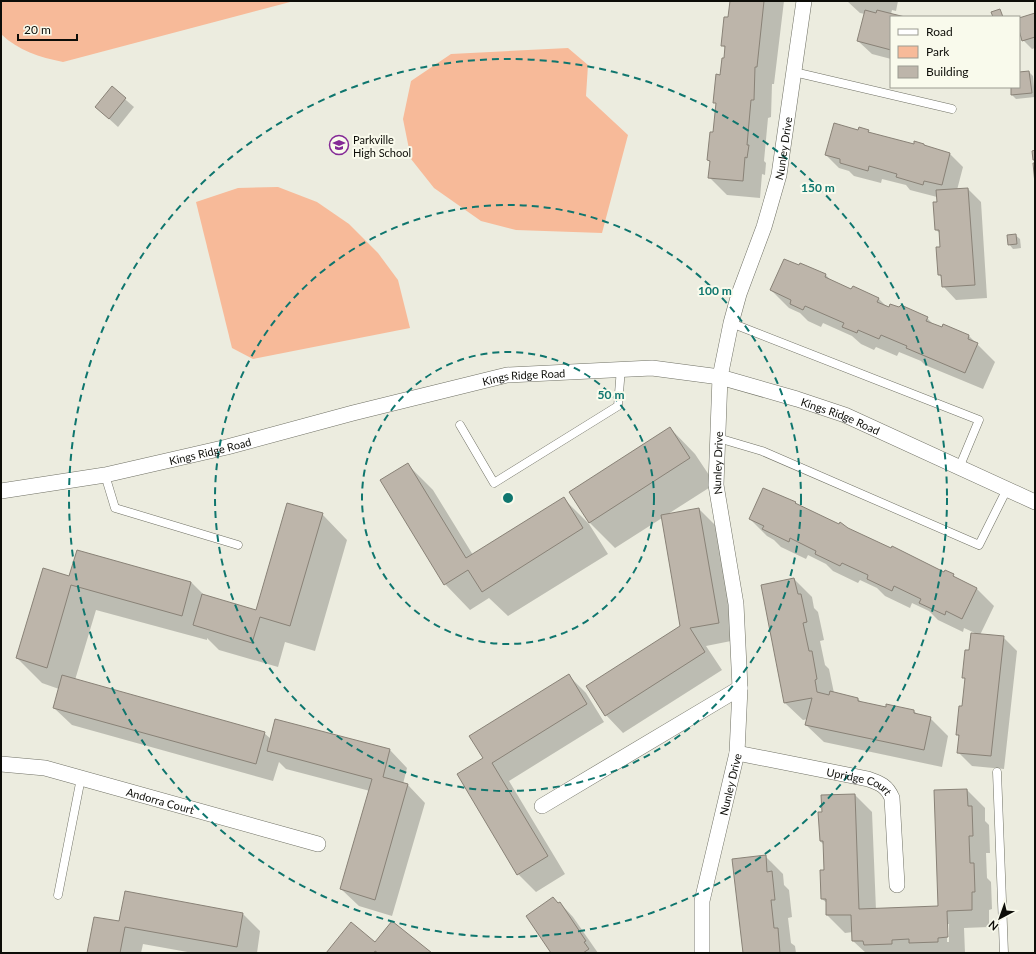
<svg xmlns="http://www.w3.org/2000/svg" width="1036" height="954" font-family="Lato,sans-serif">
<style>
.green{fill:#f7ba99}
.shadow{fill:#0003;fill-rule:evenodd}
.building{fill:#bdb5aa;stroke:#898277}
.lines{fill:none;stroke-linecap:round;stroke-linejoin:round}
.service-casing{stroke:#707165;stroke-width:9}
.minor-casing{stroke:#707165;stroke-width:16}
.service{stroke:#fff;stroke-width:8}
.minor{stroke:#fff;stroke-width:15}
.ring{fill:none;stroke:#0f766e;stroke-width:2;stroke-dasharray:7 5}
.labels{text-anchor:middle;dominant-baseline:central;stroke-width:4;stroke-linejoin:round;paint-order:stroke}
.poi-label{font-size:11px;fill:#0d0d08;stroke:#f9faec;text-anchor:start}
.street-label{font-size:11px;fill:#0d0d08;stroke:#f9faec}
.centre{fill:#0f766e;stroke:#f9faec;stroke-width:2}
.ring-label{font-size:12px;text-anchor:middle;font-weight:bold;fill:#0f766e;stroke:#f9faec;stroke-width:4;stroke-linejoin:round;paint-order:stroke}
</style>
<rect width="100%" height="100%" fill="#ececdf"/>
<!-- green -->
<g class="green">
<path d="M1 1H294L63 62C39 57 19 51 1 34Z"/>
<path d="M568 48 588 65 586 96 628 135 602 233 516 230 481 221 434 188 411 159 403 119 411 81 451 54Z"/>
<path d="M278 187 317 202 349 224 378 253 398 280 410 328 253 359 232 348 196 202 238 188Z"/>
</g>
<!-- shadow -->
<g class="shadow">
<path d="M731 1H784L774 84H772L771 117 768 118 764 161 766 163 765 175 762 174 760 198 727 195 709 177 711 163 708 160 714 133 717 105 715 102 726 49 722 45 729 18Z"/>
<path d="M847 1H898L896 11 892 10 891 14 902 17H891V59L872 54 858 41 865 14 860 13Z"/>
<path d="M1035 14V48L1032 49 1023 40 1019 26V19Z"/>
<path d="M1029 72 1033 76 1035 97 1016 99 1012 95 1011 87H1019V73Z"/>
<path d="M112 88 134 107 118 127 96 107Z"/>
<path d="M859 131H868L872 134 950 154 963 167 957 190 968 189 981 202 987 298 956 300 943 286V278L939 275 942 248 941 234 936 230 937 197 910 190 906 185 882 179 881 183 854 176 849 171 839 168 826 155Z"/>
<path d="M1015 235 1020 239 1021 248 1013 249 1009 244Z"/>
<path d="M801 264 826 275 832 282 852 290 878 298 887 307 927 318 935 326 942 329 944 325 969 336 995 362 983 389 925 365 921 361 899 352 897 356 876 347 874 350 861 344 852 336 823 323 821 327 808 321 800 313 789 308 771 290Z"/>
<path d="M670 428 695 454 715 484 668 514 699 509 716 526 736 640 706 646 722 670 623 733 606 715 681 626 662 518 615 548 590 523 571 492Z"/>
<path d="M408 465 433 490 473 555 564 499 589 524 608 554 508 616 489 598 470 610 445 584Z"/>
<path d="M763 489 796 503 800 507 944 573 953 575 957 580 976 588 994 606 980 635 1003 637 1017 651 1004 769 972 766 958 752 960 738 957 734 963 708 966 680 963 677 970 651 977 634 964 628 963 632 938 620 929 611 912 603 910 608 885 596 877 588 860 580 858 583 833 571 826 564 808 555 806 559 781 547 774 540 767 536 750 519Z"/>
<path d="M322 514 347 540 315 651 285 642 278 667 219 650 207 638V640L96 610 75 680 264 733 271 739 390 750 407 768 403 784 408 785 425 803 392 916 359 906 341 889 370 791 286 769 279 762 273 781 72 725 54 708 59 689 42 683 17 658 70 577 191 582 204 595 257 612Z"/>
<path d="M794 579 812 597 814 608 818 612 824 640 820 641 825 665 829 669 834 693 858 699 862 703 914 711 918 715 930 718 948 736 942 767 824 742 806 725 808 719 803 720 785 703Z"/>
<path d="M568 675 586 693 604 722 509 781 565 874 536 892 518 874 484 759Z"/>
<path d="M967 790 985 808V821L989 825 990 853H986L987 878 991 882 992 909 989 910V927L964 928 965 953H866L853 941V932L845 933 827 915V903L822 899 825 871 824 845 820 841 823 813 855 795 872 812 876 910 939 907ZM947 924H949V942H947Z"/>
<path d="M765 856 783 874 784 885 789 890 792 917 788 918 791 943 795 946 796 953H744Z"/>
<path d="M560 903 573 917 598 953H552Z"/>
<path d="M243 914 260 931 257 953H193L143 944 141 953H88L120 923Z"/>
</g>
<!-- building -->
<g class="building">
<path d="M730 1H764L757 67H755L754 100H751L747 145H749L747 158 745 157 743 181 708 178 710 161 707 160 710 132H713L716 103H713L716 74 720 75 722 58H724L725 46H721L724 17H728Z"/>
<path d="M1000 9 1003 17H993L991 12Z"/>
<path d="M865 10 876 13 877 10 905 17H891V50L857 41Z"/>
<path d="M1035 13V37L1022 41 1019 30V18Z"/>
<path d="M1029 71 1032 93 1011 95V87H1019V72Z"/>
<path d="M112 86 126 98 109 119 95 107Z"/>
<path d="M834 123 858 130 859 127 869 130 868 132 914 144V141L924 144V145L950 153 942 185 924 181 923 185 896 177 897 174 869 166 868 171 840 163V159L825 155Z"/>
<path d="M1035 150V160H1033L1032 151Z"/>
<path d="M1033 163H1035V184Z"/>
<path d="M968 188 975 285 942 287 941 275H938L936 247H940L939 230H935L933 202H937L936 190Z"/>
<path d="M1016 234 1017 244 1008 245 1007 235Z"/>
<path d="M784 259 799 265 800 263 826 274 825 277 851 289 853 286 879 298 877 302 889 307 890 304 899 307 901 305 928 317 926 321 942 327 943 324 969 335 968 339 978 343 965 373 906 348 907 346 881 335 879 339 858 330 857 333 842 327 844 323 805 306 803 310 790 304 791 300 770 290Z"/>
<path d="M670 427 690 458 589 523 569 492Z"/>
<path d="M408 463 466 558 564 497 583 528 482 592 468 570 444 585 380 480Z"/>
<path d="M763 488 796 502 795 503 839 524 840 522 848 528 891 548 892 546 944 572 945 570 954 574 953 576 977 588 962 619 946 611 945 615 919 603 921 599 894 586 892 591 867 579 868 575 842 563 840 566 815 554 816 551 790 538 789 542 762 529 764 526 749 519Z"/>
<path d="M287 503 323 513 290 626 260 617 252 643 193 625 202 594 256 610Z"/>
<path d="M699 508 719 623 690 628 705 652 605 716 586 686 680 626 661 515Z"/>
<path d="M77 550 191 582 182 616 71 585 47 668 16 658 43 568 69 576Z"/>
<path d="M794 578 798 594H801L807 622 803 623 809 651H812L817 679 815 680 817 692 829 695 830 691 858 698V701L886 707V704L914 710V713L931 717 924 750 805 725 812 698 784 703 761 585Z"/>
<path d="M971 633 1004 636 991 756 957 753 959 735H956L959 706H962L965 678H962L965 650H969Z"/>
<path d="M569 674 587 704 492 763 548 856 517 875 457 774 483 758 469 736Z"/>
<path d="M62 675 265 732 256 764 53 708Z"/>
<path d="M275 719 390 749 383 777 408 784 375 900 340 889 372 779 267 751Z"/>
<path d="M967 789 968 806H972L973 836H969L970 863H974L975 892H972V910L947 911 948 937 938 938V942L909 943V939L892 940V944L864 945 863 941H852L851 915H826V899H821L820 870H824L823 841H820L818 812H822L821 795 855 794 859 909 938 906 934 790Z"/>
<path d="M766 855 767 872 772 871 775 900H771L774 928H778L780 953H743L732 859Z"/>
<path d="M125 891 243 913 237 947 125 927 120 953H87L94 917 119 921Z"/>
<path d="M553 897 558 903 560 902 586 941 584 942 589 949 583 953H551L526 916Z"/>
<path d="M392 921 432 953H378L375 951 374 953H326L351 922 375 942Z"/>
</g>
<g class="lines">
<!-- service casing -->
<g class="service-casing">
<g id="service">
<path d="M794 72 952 109"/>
<path d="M731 323 979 420 959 468"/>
<path d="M460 425 494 483 618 406 621 368"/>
<path d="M718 438 762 451 979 545 1007 489"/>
<path d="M105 475 115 508 238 545"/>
<path d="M997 772 1004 953"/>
<path d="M58 895 81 778"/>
</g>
</g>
<!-- minor casing -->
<g class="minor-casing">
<g id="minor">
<path id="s1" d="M1 491 105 475 227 447 353 413 507 375 652 368 720 377 797 399 845 415 1035 502"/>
<path id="s2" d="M737 753 868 779C880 783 887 786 892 798L897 885"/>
<path id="s3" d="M1 764 45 768 318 844"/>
<path d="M542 806 740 688"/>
<path id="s4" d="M702 953V901L737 753 740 688 736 604 716 485 720 377 731 323 739 294 764 227 779 175 804 1"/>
</g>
</g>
<!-- service -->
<use href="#service" class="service"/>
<!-- minor -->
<use href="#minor" class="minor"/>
</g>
<!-- distance rings -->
<g class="ring">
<circle cx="508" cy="498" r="146"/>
<circle cx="508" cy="498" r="293"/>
<circle cx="508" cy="498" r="439"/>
</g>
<!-- icons -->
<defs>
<g id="school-ring" transform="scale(1)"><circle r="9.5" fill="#f9faec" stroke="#842996" stroke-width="1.5"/><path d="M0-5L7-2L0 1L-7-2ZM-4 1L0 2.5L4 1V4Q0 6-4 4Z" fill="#842996"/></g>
</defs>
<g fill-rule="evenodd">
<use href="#school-ring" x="339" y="145"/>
</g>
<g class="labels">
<!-- poi labels -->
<g class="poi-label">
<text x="353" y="139">Parkville<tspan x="353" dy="13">High School</tspan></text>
</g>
<!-- street labels -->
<g class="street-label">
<text stroke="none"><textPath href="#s4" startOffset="820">Nunley Drive</textPath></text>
<text stroke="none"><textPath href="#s1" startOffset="536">Kings Ridge Road</textPath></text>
<text stroke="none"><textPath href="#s1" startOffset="860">Kings Ridge Road</textPath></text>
<text stroke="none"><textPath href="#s1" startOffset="213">Kings Ridge Road</textPath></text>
<text stroke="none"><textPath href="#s4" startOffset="496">Nunley Drive</textPath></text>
<text stroke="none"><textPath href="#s4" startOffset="172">Nunley Drive</textPath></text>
<text stroke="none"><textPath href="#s2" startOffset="126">Upridge Court</textPath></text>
<text stroke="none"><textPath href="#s3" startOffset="164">Andorra Court</textPath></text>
</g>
</g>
<circle cx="508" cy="498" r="6" class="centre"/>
<g class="ring-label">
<text x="818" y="192">150 m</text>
<text x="715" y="295">100 m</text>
<text x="611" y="399">50 m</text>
</g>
<!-- border -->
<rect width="1036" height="954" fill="none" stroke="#0d0d08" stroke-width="4"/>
<!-- legend -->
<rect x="890" y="16" width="130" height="72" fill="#f9faec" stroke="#9b9b91"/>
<rect x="898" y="29" width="20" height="6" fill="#ffffff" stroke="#9b9b91"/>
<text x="926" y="36" font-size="12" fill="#0d0d08">Road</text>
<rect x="898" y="46" width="20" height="12" fill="#f7ba99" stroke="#9b9b91"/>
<text x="926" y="56" font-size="12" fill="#0d0d08">Park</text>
<rect x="898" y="66" width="20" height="12" fill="#bdb5aa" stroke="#9b9b91"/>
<text x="926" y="76" font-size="12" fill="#0d0d08">Building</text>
<!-- north arrow -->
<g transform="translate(1000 918) rotate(221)" stroke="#f9faec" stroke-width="3" paint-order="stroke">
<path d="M0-3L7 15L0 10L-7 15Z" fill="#0d0d08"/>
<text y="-6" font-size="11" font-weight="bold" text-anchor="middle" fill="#0d0d08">N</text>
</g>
<!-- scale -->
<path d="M18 34v6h59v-6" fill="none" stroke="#0d0d08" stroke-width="2"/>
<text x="24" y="34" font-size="12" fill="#0d0d08" stroke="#f9faec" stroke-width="3" paint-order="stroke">20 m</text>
</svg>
